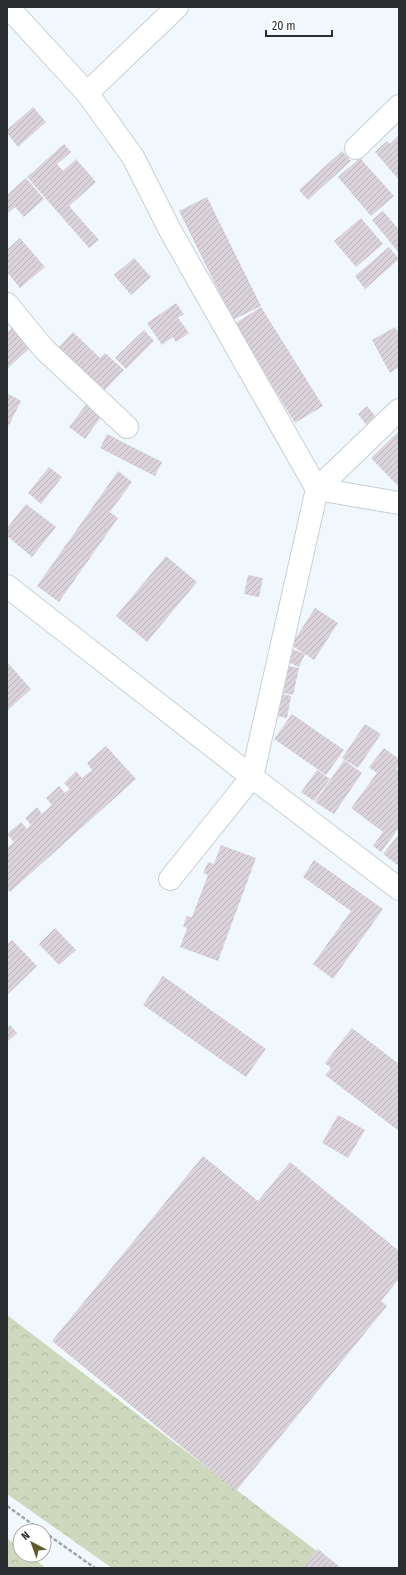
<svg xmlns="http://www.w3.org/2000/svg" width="406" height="1575" font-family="'Fira Sans Condensed',sans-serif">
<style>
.forest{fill:url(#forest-crowns)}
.building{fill:url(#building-hatch)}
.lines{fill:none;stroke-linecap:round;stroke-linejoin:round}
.minor-casing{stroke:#c8cfd5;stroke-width:24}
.path{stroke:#9fa5aa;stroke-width:2.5;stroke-dasharray:4 2;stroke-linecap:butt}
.minor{stroke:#fff;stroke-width:22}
</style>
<defs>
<pattern id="forest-crowns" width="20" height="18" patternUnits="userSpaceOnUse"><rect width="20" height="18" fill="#ced8bd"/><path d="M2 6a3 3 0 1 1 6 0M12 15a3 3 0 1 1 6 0" fill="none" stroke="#b1baa3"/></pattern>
<pattern id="building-hatch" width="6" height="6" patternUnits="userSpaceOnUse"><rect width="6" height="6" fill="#dad3d9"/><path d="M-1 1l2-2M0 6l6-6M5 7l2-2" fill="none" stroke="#bbb5bb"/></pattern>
</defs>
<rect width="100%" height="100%" fill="#f0f8fe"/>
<!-- forest -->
<g class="forest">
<path d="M7 1315 339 1568H112L7 1494Z"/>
<path d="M8 1539 20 1548V1555H29L46 1568H7V1541Z"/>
</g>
<!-- building -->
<g class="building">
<path d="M33 107 46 122 18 147 7 133V130Z"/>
<path d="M399 135V180L375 152 387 141 390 144Z"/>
<path d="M64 144 71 152 57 164 63 171 76 159 96 182 69 206 99 240 89 248 27 177Z"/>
<path d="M342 151 351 161 308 200 299 190Z"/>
<path d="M360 158 394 196 371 216 338 177Z"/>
<path d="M26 178 44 199 24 217 15 207 7 214V195Z"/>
<path d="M207 197 261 306 233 320 179 211Z"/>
<path d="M383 211 399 230V253L372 220Z"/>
<path d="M361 218 383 244 356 267 334 241Z"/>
<path d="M20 238 45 267 20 288 7 272V250Z"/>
<path d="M389 247 399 259 365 289 355 276Z"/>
<path d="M134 258 151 277 131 295 114 275Z"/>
<path d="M176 303 184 314 178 318 189 333 176 342 173 337 162 345 147 323Z"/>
<path d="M261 307 323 406 295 423 234 324Z"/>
<path d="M13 327 31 347 7 369V333Z"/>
<path d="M395 327 399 334V371L397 368 390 373 372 340Z"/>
<path d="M144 330 154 341 126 369 115 358Z"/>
<path d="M73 332 100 358 105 353 124 370 103 392 57 349Z"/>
<path d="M7 393 21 401 9 425 7 424Z"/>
<path d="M88 402 104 413 85 439 69 427Z"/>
<path d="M367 406 377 418 367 426 358 414Z"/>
<path d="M399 431V483L397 485 371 458Z"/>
<path d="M107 434 162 462 155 476 100 448Z"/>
<path d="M49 467 62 477 41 504 28 493Z"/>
<path d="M118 471 132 482 110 512 118 518 59 602 37 586Z"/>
<path d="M26 504 56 527 32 557 7 536V528Z"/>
<path d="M166 556 197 582 147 642 116 616Z"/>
<path d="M248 575 263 578 259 597 244 594Z"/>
<path d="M315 608 338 623 314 660 291 645Z"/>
<path d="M292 649 305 654 299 667 286 661Z"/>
<path d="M7 662 31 689 7 711Z"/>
<path d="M284 665 299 668 293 695 278 692Z"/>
<path d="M278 693 291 696 287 718 273 715Z"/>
<path d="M292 714 344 750 326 775 274 739Z"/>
<path d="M365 724 381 734 358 768 342 758Z"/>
<path d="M106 746 136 779 10 892 7 888V848L14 842 7 834 21 822 27 829 31 825 25 818 37 807 42 814 52 805 46 798 59 786 65 793 70 789 64 783 76 771 82 778 92 770 87 763Z"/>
<path d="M384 748 399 759V764L396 769 399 771V828L381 852 373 846 383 832 351 808 377 773 369 767Z"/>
<path d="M344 760 362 773 334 814 315 802Z"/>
<path d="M317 770 330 779 314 801 301 792Z"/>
<path d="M399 834V866L383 854Z"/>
<path d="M221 845 256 858 218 961 180 947 187 928 183 926 187 916 192 917 208 875 203 873 208 862 214 864Z"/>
<path d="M314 860 383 909 333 979 313 964 351 911 303 877Z"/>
<path d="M55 928 76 950 59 965 39 944Z"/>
<path d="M12 940 37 966 7 995V944Z"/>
<path d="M163 976 266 1049 246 1077 143 1005Z"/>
<path d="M10 1025 17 1033 7 1042V1028Z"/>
<path d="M352 1028 399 1064V1131L325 1075 331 1068 325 1063Z"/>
<path d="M338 1115 365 1130 348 1158 322 1143Z"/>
<path d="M203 1156 258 1201 290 1162 399 1251V1279L381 1301 387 1306 236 1491 52 1341Z"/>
<path d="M318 1549 341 1568H303Z"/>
</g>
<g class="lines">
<!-- minor casing -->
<g class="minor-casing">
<g id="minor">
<path d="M8 7 87 93"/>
<path d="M177 7 87 93 133 157 171 232 317 489 399 503"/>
<path d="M356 148 399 106"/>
<path d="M7 304 44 349 127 427"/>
<path d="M7 586 252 777 399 889"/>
<path d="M170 879 252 777 317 489 399 410"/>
</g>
</g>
<!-- path -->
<g class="path">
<path d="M7 1506 42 1531"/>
<path d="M44 1532 95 1568"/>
</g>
<!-- minor -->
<use href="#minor" class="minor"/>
</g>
<!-- border -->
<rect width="406" height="1575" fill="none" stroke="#2b2e30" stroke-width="16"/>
<!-- north arrow -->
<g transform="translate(32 1543) rotate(319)"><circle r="19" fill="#ffffff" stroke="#aaabac"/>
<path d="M0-3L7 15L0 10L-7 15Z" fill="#5f5b28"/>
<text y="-6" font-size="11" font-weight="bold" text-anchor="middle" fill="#2b2e30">N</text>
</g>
<!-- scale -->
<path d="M266 30v6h66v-6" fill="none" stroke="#2b2e30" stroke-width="2"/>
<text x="272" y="30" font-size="12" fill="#2b2e30" stroke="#ffffff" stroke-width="3" paint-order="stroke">20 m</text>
</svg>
